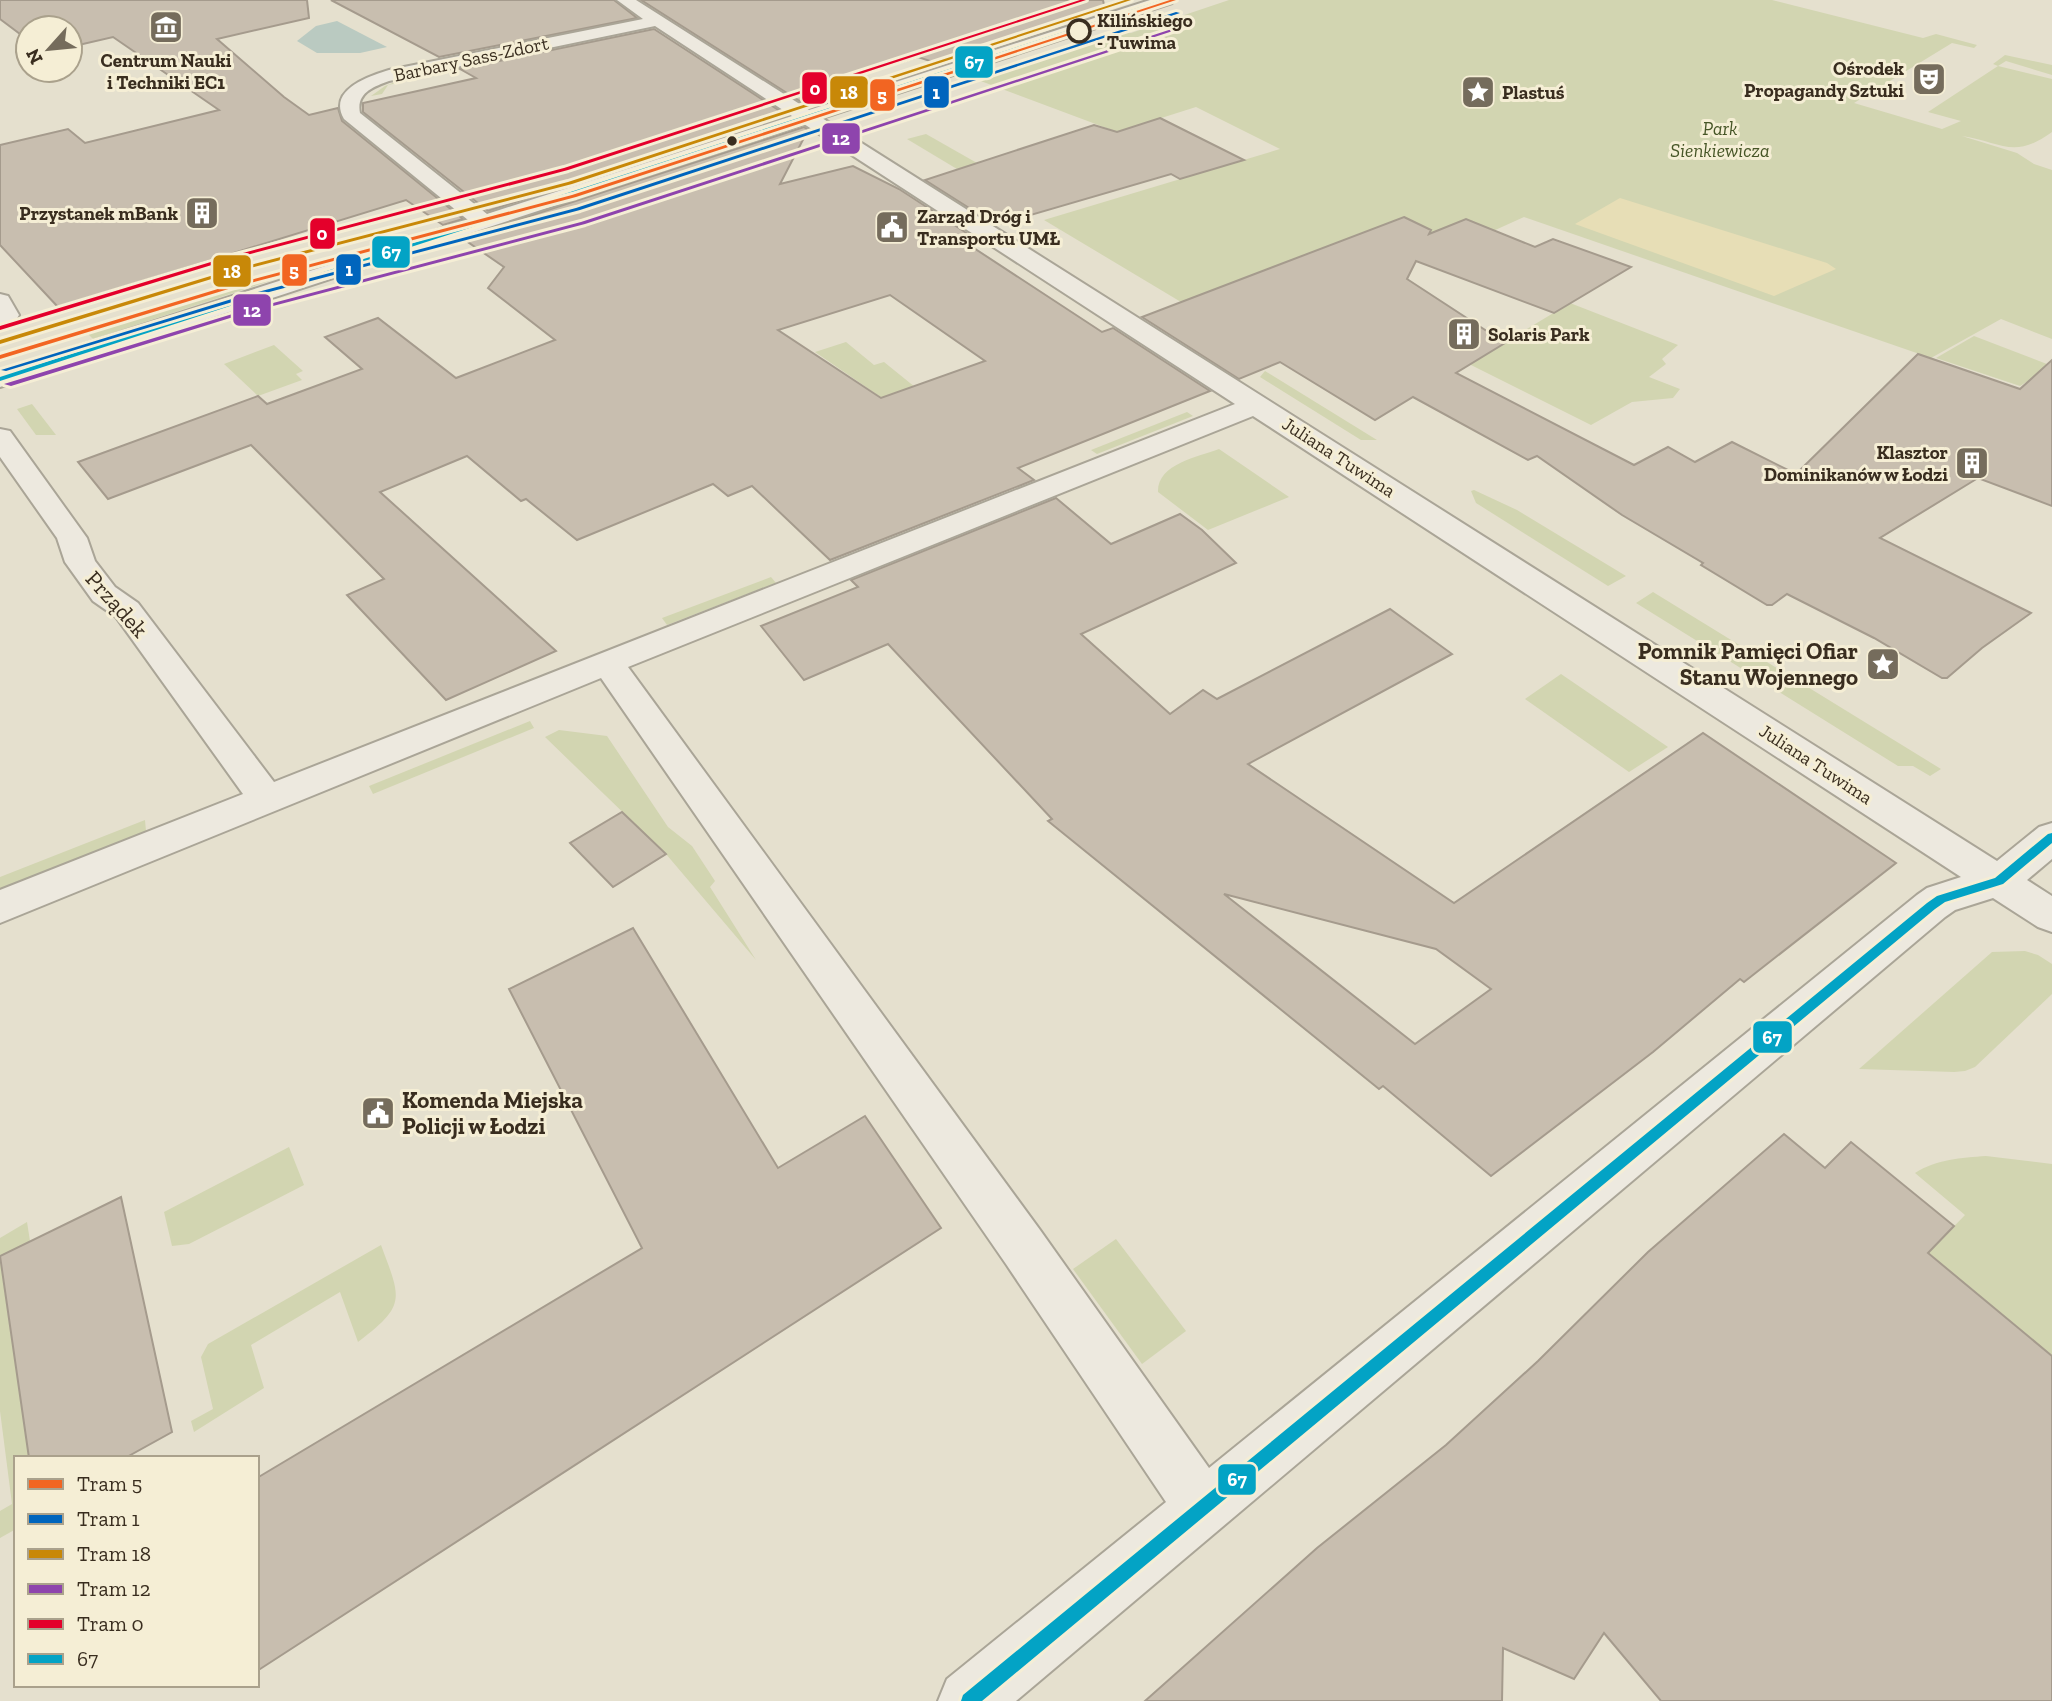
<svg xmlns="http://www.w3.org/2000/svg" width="2052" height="1701" font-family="'Zilla Slab',serif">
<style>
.green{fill:#d2d5b1}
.sand{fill:#e7deb6}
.water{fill:#bacac1}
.building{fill:#c8beaf;stroke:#a59b8d;stroke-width:2;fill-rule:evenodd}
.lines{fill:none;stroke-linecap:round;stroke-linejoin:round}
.minor-casing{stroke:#aaa597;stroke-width:4}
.minor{fill:#ede9df;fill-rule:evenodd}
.bus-1-casing{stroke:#f5eed5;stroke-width:6}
.bus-1{fill:#03a3c5;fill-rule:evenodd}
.tram-1-casing{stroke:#f5eed5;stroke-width:6}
.tram-2-casing{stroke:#f5eed5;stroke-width:6}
.tram-3-casing{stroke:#f5eed5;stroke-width:6}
.tram-4-casing{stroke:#f5eed5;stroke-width:6}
.tram-5-casing{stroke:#f5eed5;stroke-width:6}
.tram-1{fill:#f26522;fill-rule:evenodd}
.tram-2{fill:#0065bd;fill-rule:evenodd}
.tram-3{fill:#c88808;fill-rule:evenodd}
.tram-4{fill:#8e44ad;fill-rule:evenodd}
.tram-5{fill:#e4002b;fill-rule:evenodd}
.stop-dot{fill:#f5eed5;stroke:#392d1f;stroke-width:3.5}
.bus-dot{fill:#392d1f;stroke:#f5eed5;stroke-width:2.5}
.labels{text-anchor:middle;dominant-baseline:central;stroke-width:6;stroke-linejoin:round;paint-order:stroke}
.far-stop-label{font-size:19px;font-weight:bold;fill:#392d1f;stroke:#f5eed5;text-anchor:start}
.far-street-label{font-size:19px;fill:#392d1f;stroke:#f5eed5}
.far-poi-label{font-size:19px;font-weight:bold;fill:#392d1f;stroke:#f5eed5;text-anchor:end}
.far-park-label{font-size:19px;font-style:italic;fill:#465526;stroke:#f5eed5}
.street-label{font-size:23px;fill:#392d1f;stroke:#f5eed5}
.poi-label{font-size:23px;font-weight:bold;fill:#392d1f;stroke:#f5eed5;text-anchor:end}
.line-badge{stroke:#f5eed5;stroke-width:2.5}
.badge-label{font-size:19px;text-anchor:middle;font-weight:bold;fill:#fff}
</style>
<rect width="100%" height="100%" fill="#e5e0ce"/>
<!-- green -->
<g class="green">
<path d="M1229 0H1772L1923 38 1936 34 1977 45 1974 48 1952 43 1854 103 1942 129 1961 121 1928 112 1998 66 1993 64 2005 55 2052 65V75L2006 61 1998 66 2052 79V132C2014 160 2001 142 1962 136L2017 153 2034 164 2052 170V339L2001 319 1931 358 1524 217 1440 255 1352 237 1181 302 1044 220 1280 149 1196 107 1117 132 978 80 1124 31 1131 33Z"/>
<path d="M665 48 467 68 388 85 382 94 371 96 385 86 408 77 548 49Z"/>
<path d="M926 134 977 163 957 169 907 139Z"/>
<path d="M312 267 93 339 86 332Z"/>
<path d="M1570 303 1678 345 1662 359 1666 364 1649 377 1680 389 1673 398 1632 402 1591 425 1469 364Z"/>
<path d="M1974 336 2052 366 2020 386 1936 358Z"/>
<path d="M846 342 874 365 884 362 931 400 901 411 815 352Z"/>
<path d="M274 345 303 371 296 374 302 380 258 396 224 364Z"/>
<path d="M1265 371 1377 440H1361L1260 377Z"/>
<path d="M32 404 56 435H36L17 409Z"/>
<path d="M1187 412 1193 416 1097 454 1091 450Z"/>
<path d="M1219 449 1289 497 1208 530 1158 492C1157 464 1198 457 1219 449Z"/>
<path d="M1474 490 1517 510 1626 576 1608 586 1476 503 1471 491Z"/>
<path d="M771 577 776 583 667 625 662 618Z"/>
<path d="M1653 592 1941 769 1930 776 1913 766H1898L1636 603Z"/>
<path d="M1561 674 1668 747 1629 772 1525 699Z"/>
<path d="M530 721 534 728 373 794 369 786Z"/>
<path d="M559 730 607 736 668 827 692 846 715 881 710 887 756 960 666 854 545 737Z"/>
<path d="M145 820 146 831 0 890V877Z"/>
<path d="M2025 951 2038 955 2052 964V994L1975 1067 1965 1071 1954 1072 1859 1069 1992 952Z"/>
<path d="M289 1147 304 1185 189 1244 172 1246 164 1212Z"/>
<path d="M1986 1156 2052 1164V1356L1928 1253 1965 1215 1915 1173C1937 1159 1961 1158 1986 1156Z"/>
<path d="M27 1222 30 1241 0 1256V1238Z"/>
<path d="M1116 1239 1186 1331 1142 1364 1073 1269Z"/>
<path d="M381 1245C401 1299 407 1305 358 1342L340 1292 251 1345 264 1388 194 1432 191 1421 213 1409 201 1357 208 1344Z"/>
<path d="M0 1260 29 1458H16V1529L0 1538V1511L12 1504 0 1411Z"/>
</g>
<!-- sand -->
<path class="sand" d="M1620 198 1827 263 1836 269 1774 296 1575 224Z"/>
<!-- water -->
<path class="water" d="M337 21 387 47 360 53H317L297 41 316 26Z"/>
<!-- building -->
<g class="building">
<path d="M0 0H307L309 18 217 39 284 97 309 115 338 108 342 121 463 219 443 225 406 200 58 307 0 245V145L68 129 85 143 219 110 113 37 70 47V28H28V40L0 19Z"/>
<path d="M331 0H614L637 18 439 57Z"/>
<path d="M641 0H1103L1105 10 936 63 918 57 833 83 822 103 809 107Z"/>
<path d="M654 29 786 115 488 211 363 112V103L476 78 460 69Z"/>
<path d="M1160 118 1244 160 1180 179 1171 174 996 225 925 180 1094 125 1117 132Z"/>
<path d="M804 127 808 130 780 184 853 166 899 189 968 234 957 237 1102 332 1113 328 1210 391 1018 468 1034 480 830 560 752 486 728 496 713 484 577 540 526 499 521 501 467 456 380 492 556 651 446 700 347 595 384 579 251 445 108 499 78 462 258 396 267 404 362 369 325 337 378 318 456 378 555 340 488 288 504 267 462 238ZM890 295 985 361 881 398 778 330Z"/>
<path d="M1404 217 1431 230 1429 234 1466 219 1535 247 1553 239 1631 267 1554 313 1416 261 1407 279 1505 343 1456 373 1634 465 1668 447 1695 462 1732 442 1796 474 1918 354 2020 389 2052 360V506L1978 478 1880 538 2031 613 1982 648 1947 678H1942L1874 638 1787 594 1772 605H1767L1701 565 1703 563 1622 515 1537 456 1528 460 1413 397 1375 420 1280 362 1239 379 1142 317Z"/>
<path d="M1056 498 1111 544 1180 514 1202 530 1236 563 1081 634 1170 714 1203 690 1217 699 1390 609 1452 654 1248 764 1454 903 1703 733 1896 863 1744 982 1740 979 1653 1052 1491 1176 1383 1086 1379 1089 1048 821 1052 819 888 644 804 680 761 626 858 587 851 580ZM1224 894 1436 949 1491 989 1415 1044Z"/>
<path d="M622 812 666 854 613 887 570 843Z"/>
<path d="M633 928 778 1168 865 1116 941 1228 257 1671V1478L642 1248 509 989Z"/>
<path d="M1784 1134 1825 1168 1851 1142 1954 1226 1928 1253 2052 1356V1701H1661L1604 1633 1574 1679 1503 1648 1502 1701H1145L1317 1548 1446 1445 1538 1361 1648 1252Z"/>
<path d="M121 1197 172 1432 125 1458H29L0 1256Z"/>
</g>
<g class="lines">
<!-- minor casing -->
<g class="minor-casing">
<g id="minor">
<path d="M617 0H636L809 110 1150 0H1174L1172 3 822 118 1997 861 2039 827 2052 823V859L2027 880 2052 896V932L2038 927 1993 898 1955 910 1945 917 1016 1701H938L947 1679 1166 1502 1006 1264 601 678 0 923V890L243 794 116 617 93 601 65 562 57 538 0 457V429L10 431 87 538 95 561 115 587 138 603 274 782 1235 404 804 124 0 387V371L468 220 344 119C327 90 369 76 389 70L643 19ZM655 26 792 116 487 214 360 113C356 93 373 87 389 81ZM1253 416 1961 877 1927 888 1917 895 1209 1468 1040 1230 628 667Z"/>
<path d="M0 294 8 296 19 315 16 320 0 326Z"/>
</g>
</g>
<!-- minor -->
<use href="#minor" class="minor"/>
<!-- bus-1 casing -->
<g class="bus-1-casing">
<g id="bus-1">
<path d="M1162 0H1168L0 381V377Z"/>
<path d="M2052 833V843L2003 884 1945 902 1935 909 982 1701H961L963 1695 1927 903 1937 896 1995 878 2048 834Z"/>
</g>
</g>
<!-- bus-1 -->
<use href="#bus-1" class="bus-1"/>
<!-- tram-1 casing -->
<g class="tram-1-casing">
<path id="tram-1" d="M1170 0H1176L576 197 235 287 0 359V355L231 285 572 195Z"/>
</g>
<!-- tram-2 casing -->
<g class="tram-2-casing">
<path id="tram-2" d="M1176 12 1180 13 580 210 239 300 6 371 1 370 235 298 576 208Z"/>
</g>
<!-- tram-3 casing -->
<g class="tram-3-casing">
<path id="tram-3" d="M1125 0H1131L572 184 231 273 0 344V340L227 271 568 182Z"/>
</g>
<!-- tram-4 casing -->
<g class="tram-4-casing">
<path id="tram-4" d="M1181 26 1185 27 585 224 243 314 11 386 4 384 239 312 581 222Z"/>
</g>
<!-- tram-5 casing -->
<g class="tram-5-casing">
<path id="tram-5" d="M1080 0H1086L568 170 228 260 0 330V326L224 258 564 168Z"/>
</g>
<!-- tram-1 -->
<use href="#tram-1" class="tram-1"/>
<!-- tram-2 -->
<use href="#tram-2" class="tram-2"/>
<!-- tram-3 -->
<use href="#tram-3" class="tram-3"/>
<!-- tram-4 -->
<use href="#tram-4" class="tram-4"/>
<!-- tram-5 -->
<use href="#tram-5" class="tram-5"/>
</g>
<!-- icons -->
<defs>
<g id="museum-square" transform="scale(1.75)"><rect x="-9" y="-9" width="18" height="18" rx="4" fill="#756c5c" stroke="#f5eed5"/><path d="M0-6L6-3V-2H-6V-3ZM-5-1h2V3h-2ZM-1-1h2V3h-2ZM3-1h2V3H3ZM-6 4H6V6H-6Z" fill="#fff"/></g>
<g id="theatre-square" transform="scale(1.75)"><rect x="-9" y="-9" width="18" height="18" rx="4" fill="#756c5c" stroke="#f5eed5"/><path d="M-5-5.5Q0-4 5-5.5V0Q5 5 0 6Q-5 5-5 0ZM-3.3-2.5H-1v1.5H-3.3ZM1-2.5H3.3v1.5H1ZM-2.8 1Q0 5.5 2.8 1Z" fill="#fff"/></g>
<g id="sight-square" transform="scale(1.75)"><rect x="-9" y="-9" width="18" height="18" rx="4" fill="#756c5c" stroke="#f5eed5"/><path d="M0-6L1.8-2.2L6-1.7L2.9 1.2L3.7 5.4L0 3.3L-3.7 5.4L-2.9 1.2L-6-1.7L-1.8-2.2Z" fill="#fff"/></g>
<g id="building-square" transform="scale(1.75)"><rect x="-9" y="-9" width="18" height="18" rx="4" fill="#756c5c" stroke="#f5eed5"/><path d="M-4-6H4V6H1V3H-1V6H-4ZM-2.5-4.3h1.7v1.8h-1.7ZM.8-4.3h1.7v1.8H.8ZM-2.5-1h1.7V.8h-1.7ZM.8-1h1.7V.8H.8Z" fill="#fff"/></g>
<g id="civic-square" transform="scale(1.75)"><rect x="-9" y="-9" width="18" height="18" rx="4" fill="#756c5c" stroke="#f5eed5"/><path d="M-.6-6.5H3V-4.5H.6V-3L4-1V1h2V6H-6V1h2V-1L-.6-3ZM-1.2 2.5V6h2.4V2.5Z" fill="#fff"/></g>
</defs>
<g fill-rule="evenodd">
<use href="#museum-square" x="166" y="27"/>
<use href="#theatre-square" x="1929" y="79"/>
<use href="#sight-square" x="1478" y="92"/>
<use href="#building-square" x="202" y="213"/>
<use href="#civic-square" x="892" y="227"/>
<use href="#building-square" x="1464" y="334"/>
<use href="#building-square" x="1972" y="463"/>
<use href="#sight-square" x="1883" y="664"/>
<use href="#civic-square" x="378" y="1113"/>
</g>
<!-- markers -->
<circle class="stop-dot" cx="1079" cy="31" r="11"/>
<circle class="bus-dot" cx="732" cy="141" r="6"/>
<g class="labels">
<!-- far-stop labels -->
<g class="far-stop-label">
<text x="1097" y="20">Kilińskiego<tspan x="1097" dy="22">- Tuwima</tspan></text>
</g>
<!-- far-street labels -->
<g class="far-street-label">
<text transform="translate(471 59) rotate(-12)">Barbary Sass-Zdort</text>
<text transform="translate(1339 457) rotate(33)">Juliana Tuwima</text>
<text transform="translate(1816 764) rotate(33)">Juliana Tuwima</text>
</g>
<!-- far-poi labels -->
<g class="far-poi-label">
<text x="166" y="60" text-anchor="middle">Centrum Nauki<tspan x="166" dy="22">i Techniki EC1</tspan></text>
<text x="1904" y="68">Ośrodek<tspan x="1904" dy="22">Propagandy Sztuki</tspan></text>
<text x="1502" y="92" text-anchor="start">Plastuś</text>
<text x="178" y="213">Przystanek mBank</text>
<text x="917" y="216" text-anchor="start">Zarząd Dróg i<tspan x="917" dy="22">Transportu UMŁ</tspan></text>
<text x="1488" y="334" text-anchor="start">Solaris Park</text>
<text x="1948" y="452">Klasztor<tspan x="1948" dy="22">Dominikanów w Łodzi</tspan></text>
</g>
<!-- far-park labels -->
<g class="far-park-label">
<text x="1720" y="128">Park<tspan x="1720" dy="22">Sienkiewicza</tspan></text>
</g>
<!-- street labels -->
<g class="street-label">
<text transform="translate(117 604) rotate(48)">Prządek</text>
</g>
<!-- poi labels -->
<g class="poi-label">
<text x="1858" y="651">Pomnik Pamięci Ofiar<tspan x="1858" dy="26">Stanu Wojennego</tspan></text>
<text x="402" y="1100" text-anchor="start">Komenda Miejska<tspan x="402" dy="26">Policji w Łodzi</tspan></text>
</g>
</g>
<g class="line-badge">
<rect x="954" y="45" width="40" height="34" rx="7" fill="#03a3c5"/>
<rect x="801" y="71" width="27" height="34" rx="7" fill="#e4002b"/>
<rect x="829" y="75" width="40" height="34" rx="7" fill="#c88808"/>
<rect x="923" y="75" width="27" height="34" rx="7" fill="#0065bd"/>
<rect x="869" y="78" width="27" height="34" rx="7" fill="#f26522"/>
<rect x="821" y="122" width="40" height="33" rx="7" fill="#8e44ad"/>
<rect x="309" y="217" width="27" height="33" rx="7" fill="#e4002b"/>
<rect x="371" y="235" width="40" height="34" rx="7" fill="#03a3c5"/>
<rect x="335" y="253" width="27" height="33" rx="7" fill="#0065bd"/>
<rect x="281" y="253" width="27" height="34" rx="7" fill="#f26522"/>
<rect x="212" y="254" width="40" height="34" rx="7" fill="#c88808"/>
<rect x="232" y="293" width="40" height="34" rx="7" fill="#8e44ad"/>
<rect x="1752" y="1020" width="41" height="34" rx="7" fill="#03a3c5"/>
<rect x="1217" y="1463" width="40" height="33" rx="7" fill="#03a3c5"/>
</g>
<g class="badge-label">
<text x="974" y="69">67</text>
<text x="815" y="95">0</text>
<text x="849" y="99">18</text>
<text x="936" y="99">1</text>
<text x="882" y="102">5</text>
<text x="841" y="145">12</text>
<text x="322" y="240">0</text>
<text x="391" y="259">67</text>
<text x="349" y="276">1</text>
<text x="294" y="277">5</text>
<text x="232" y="278">18</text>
<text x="252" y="317">12</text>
<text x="1772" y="1044">67</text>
<text x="1237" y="1486">67</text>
</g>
<!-- legend -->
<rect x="14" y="1456" width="245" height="231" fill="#f5eed5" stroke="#aaa18c" stroke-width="2"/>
<rect x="28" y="1479" width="35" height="10" fill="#f26522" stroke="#aaa18c" stroke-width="2"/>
<text x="77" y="1491" font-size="21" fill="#392d1f">Tram 5</text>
<rect x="28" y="1514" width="35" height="10" fill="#0065bd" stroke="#aaa18c" stroke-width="2"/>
<text x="77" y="1526" font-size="21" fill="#392d1f">Tram 1</text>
<rect x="28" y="1549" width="35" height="10" fill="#c88808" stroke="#aaa18c" stroke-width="2"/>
<text x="77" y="1561" font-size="21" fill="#392d1f">Tram 18</text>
<rect x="28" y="1584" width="35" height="10" fill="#8e44ad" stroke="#aaa18c" stroke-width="2"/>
<text x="77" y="1596" font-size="21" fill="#392d1f">Tram 12</text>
<rect x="28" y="1619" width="35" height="10" fill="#e4002b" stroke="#aaa18c" stroke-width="2"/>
<text x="77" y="1631" font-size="21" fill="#392d1f">Tram 0</text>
<rect x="28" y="1654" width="35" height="10" fill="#03a3c5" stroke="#aaa18c" stroke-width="2"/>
<text x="77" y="1666" font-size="21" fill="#392d1f">67</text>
<!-- north arrow -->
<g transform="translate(49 49) rotate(243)"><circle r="33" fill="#f5eed5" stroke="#aaa18c" stroke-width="2"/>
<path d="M0-5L12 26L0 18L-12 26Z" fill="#756c5c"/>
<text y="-10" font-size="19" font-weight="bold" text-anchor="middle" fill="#392d1f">N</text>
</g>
</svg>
